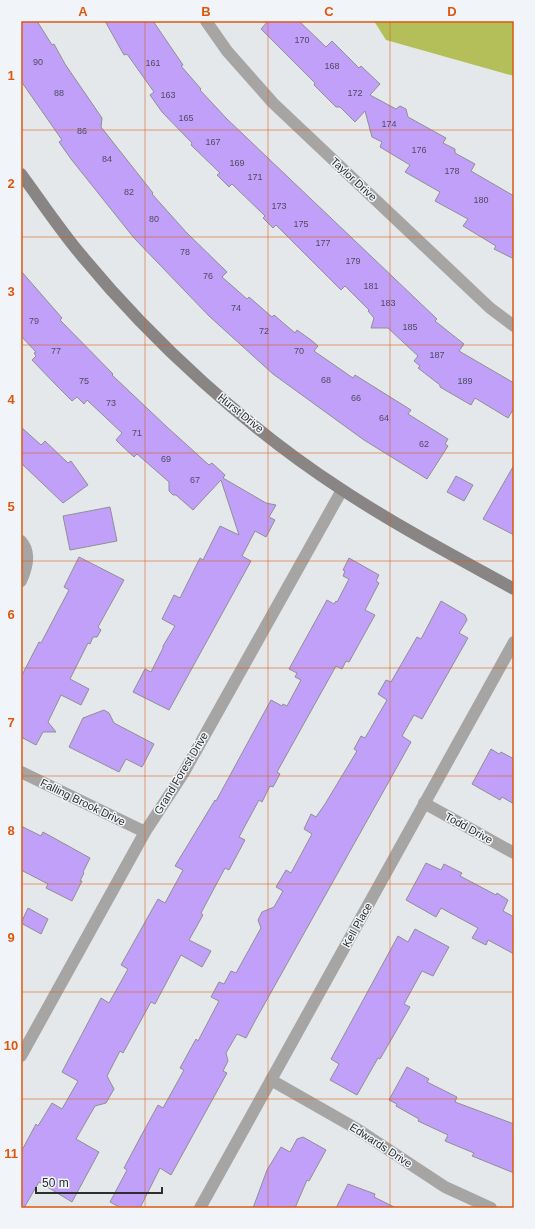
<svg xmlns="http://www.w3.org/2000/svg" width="535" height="1229" font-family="Helvetica,sans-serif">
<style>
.green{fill:#b5bf59}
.building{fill:#c0a0f9;stroke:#908f93}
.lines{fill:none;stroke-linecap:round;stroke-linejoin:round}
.street{stroke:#a7a5a4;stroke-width:12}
.secondary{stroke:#888584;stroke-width:12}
.grid{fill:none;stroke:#df570e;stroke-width:1;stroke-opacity:0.55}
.labels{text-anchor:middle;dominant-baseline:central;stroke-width:3;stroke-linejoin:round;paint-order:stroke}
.number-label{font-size:9px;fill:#504a61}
.street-label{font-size:11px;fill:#2b2d2e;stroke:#f1f5f9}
.neatline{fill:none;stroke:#df570e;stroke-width:1.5}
.grid-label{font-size:13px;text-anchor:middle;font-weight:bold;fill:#df570e}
</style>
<rect width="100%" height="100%" fill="#e4e8eb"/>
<!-- green -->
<path class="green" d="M374 21H514V76L386 40Z"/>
<!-- building -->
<g class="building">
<path d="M21 21H37L52 45 54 44 65 64 102 118 101 127 153 193 152 194 186 232 227 272 222 277 247 299 249 297 272 317 274 315 295 333 297 330 311 340 318 346 314 351 353 378 355 375 411 410 408 414 448 439 445 444 448 446 427 479 364 440 273 374 209 316 134 238 71 159 59 142 62 140 21 81Z"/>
<path d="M105 21H153L183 65 181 66 201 89 200 90 227 119 437 319 435 321 464 344 459 351 514 383V408L508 418 475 398 471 405 440 387V385L418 368 420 366 414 361 418 356 388 328H371L374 318 368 311 369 310 345 286 341 290 276 225 273 228 263 218 265 216 232 184 229 187 217 175 220 173 191 145 192 143 162 112 150 95 154 92 127 54 124 55Z"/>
<path d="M268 21H299L326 47 332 41 359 68 361 66 380 84 370 95 396 109 400 106 406 109 408 117 446 138 443 143 455 149V153L475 164 471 171 514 196V259L494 249 496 246 463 226 468 219 435 201 440 192 405 172 410 165 380 147 382 142 372 137 365 111 355 122 340 107H336L314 85 315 83 261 29Z"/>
<path d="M21 271 62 318 60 320 113 374 112 375 167 427 209 465 212 463 225 475 223 478 266 503 276 505 269 517 275 520 266 537 255 531 242 556 251 561 169 710 133 692 145 669 151 672 163 648V646L175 626 162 619 174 595 180 598 200 558 203 560 220 526 239 535 221 480 193 510 176 495H173L169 491V482L137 454 134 457 121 445 116 440 122 433 87 400 84 404 77 397 72 401 57 386 32 360 36 356 34 353 36 352 21 336Z"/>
<path d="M21 427 41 445 45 441 68 463 71 461 88 485 63 503 21 463Z"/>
<path d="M514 465V535L483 519Z"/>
<path d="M456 476 473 485 464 501 447 492Z"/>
<path d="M110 507 117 541 70 550 63 516Z"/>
<path d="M79 557 124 580 98 627 101 630 97 637H93L90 644 88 643 70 679 89 689 81 705 61 695 48 722 56 732H43L36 745 21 737V677L39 642 41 643 69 590 64 587Z"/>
<path d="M349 558 379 575 376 581 379 583 365 610 375 615 349 662 346 661 342 669 336 666 277 772 280 774 273 787 270 786 262 802 259 800 239 837 245 840 229 870 225 868 201 913 203 915 189 940 211 951 202 967 181 955 155 1004 151 1002 123 1053 120 1051 107 1076 114 1089 106 1103 95 1106 76 1139 99 1152 72 1202 39 1182 24 1208H21V1152L36 1124 38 1126 52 1103 62 1109 78 1081 62 1072 101 998 109 1003 128 969 121 965 158 899 165 903 183 870 175 866 215 800 216 801 271 700 282 706 283 704 287 706 301 680 295 677 297 673 289 669 327 600 334 604 336 601 337 602 349 579 343 576 345 571 343 570Z"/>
<path d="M441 601 465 615 467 620 459 633 468 638 422 719 414 715 402 736 411 742 255 1021 246 1038 237 1034 226 1053 228 1061 223 1071 227 1073 171 1175 160 1168 140 1208H121L110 1202 127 1170 124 1168 141 1136 158 1105 163 1108 184 1070 180 1068 196 1039 198 1041 219 1001 211 997 219 982 224 984 231 971 236 973 261 928 258 920 262 912 274 907 283 891 276 887 286 870 291 873 312 834 304 829 311 814 316 817 325 804 357 751 354 749 361 736 365 738 387 700 378 694 386 680 391 682 417 637 421 639Z"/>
<path d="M104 710 109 713 114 723 154 744 142 767 126 759 119 772 69 747 83 718Z"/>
<path d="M491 749 499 754 501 752 514 759V804L502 797 500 800 472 784Z"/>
<path d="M21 826 41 836 43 832 90 858 83 872 84 873 80 881H82L72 901 46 888 48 884 21 870Z"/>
<path d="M426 863 441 870 444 864 462 873 460 876 496 895 497 893 508 900 503 911 514 917V954L488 940 486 945 472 938 478 928 441 908 436 917 406 900Z"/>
<path d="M28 908 48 919 41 934 21 923Z"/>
<path d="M415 929 449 947 433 976 422 971 404 1004 410 1007 380 1059 378 1058 357 1095 330 1080 339 1064 331 1059 398 936 408 942Z"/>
<path d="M407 1067 429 1079 427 1082 457 1097 455 1102 514 1124V1173L472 1156 474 1153 445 1141 448 1135 418 1121 419 1119 396 1106 397 1104 389 1100Z"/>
<path d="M303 1137 326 1150 309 1181 307 1180 295 1208H253L267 1170 281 1147 290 1152 297 1139Z"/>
<path d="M348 1184 375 1194 374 1197 396 1208H336Z"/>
</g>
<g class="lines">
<!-- street -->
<g class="street">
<path d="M206 21 227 51 273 103 490 308 514 326"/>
<path d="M21 541C31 552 27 568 21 581"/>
<path d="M21 772 145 832"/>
<path d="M424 803 514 853"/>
<path d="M21 1056 145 832 183 774 342 490"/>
<path d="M271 1080 357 1129 445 1187 491 1208"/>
<path d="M200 1208 514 642"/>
</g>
<!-- secondary -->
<path class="secondary" d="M21 174C41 201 60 230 82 256 153 342 247 428 341 489 397 526 456 557 514 589"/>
</g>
<!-- grid -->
<path class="grid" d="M145 21V1208M268 21V1208M390 21V1208M21 130H514M21 237H514M21 345H514M21 453H514M21 561H514M21 668H514M21 776H514M21 884H514M21 992H514M21 1099H514"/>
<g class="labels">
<!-- number labels -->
<g class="number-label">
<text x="302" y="40">170</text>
<text x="38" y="62">90</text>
<text x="153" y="63">161</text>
<text x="332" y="66">168</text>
<text x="59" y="93">88</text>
<text x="355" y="93">172</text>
<text x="168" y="95">163</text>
<text x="186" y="118">165</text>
<text x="389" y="124">174</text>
<text x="82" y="131">86</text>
<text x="213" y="142">167</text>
<text x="419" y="150">176</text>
<text x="107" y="159">84</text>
<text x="237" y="163">169</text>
<text x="452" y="171">178</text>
<text x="255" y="177">171</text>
<text x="129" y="192">82</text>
<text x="481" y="200">180</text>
<text x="279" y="206">173</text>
<text x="154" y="219">80</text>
<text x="301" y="224">175</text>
<text x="323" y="243">177</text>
<text x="185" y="252">78</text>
<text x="353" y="261">179</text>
<text x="208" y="276">76</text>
<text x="371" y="286">181</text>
<text x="388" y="303">183</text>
<text x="236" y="308">74</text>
<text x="34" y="321">79</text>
<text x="410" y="327">185</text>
<text x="264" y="331">72</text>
<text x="56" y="351">77</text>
<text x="299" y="351">70</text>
<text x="437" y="355">187</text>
<text x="326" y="380">68</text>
<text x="84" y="381">75</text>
<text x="465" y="381">189</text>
<text x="356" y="398">66</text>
<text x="111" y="403">73</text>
<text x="384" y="418">64</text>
<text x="137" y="433">71</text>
<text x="424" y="444">62</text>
<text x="166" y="459">69</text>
<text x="195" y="480">67</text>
</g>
<!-- street labels -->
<g class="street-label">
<text transform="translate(354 179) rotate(43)">Taylor Drive</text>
<text transform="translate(241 413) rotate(39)">Hurst Drive</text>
<text transform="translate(181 773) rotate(-59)">Grand Forest Drive</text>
<text transform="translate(83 802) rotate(26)">Falling Brook Drive</text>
<text transform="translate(469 828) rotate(29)">Todd Drive</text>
<text transform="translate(357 925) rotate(-61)">Kell Place</text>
<text transform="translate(381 1145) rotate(33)">Edwards Drive</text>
</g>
</g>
<!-- border -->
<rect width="535" height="1229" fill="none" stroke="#f1f5f9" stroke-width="44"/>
<!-- scale -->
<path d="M36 1187v6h126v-6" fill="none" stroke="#2b2d2e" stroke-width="2"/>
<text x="42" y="1187" font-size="12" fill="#2b2d2e" stroke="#f1f5f9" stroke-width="3" paint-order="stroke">50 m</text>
<rect x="22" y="22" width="491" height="1185" class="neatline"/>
<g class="grid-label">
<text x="83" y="16">A</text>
<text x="206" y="16">B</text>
<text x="329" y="16">C</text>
<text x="452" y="16">D</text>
<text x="11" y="80">1</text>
<text x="11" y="188">2</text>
<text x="11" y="296">3</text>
<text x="11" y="404">4</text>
<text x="11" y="511">5</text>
<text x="11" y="619">6</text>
<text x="11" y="727">7</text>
<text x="11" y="835">8</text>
<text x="11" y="942">9</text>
<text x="11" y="1050">10</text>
<text x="11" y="1158">11</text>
</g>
</svg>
